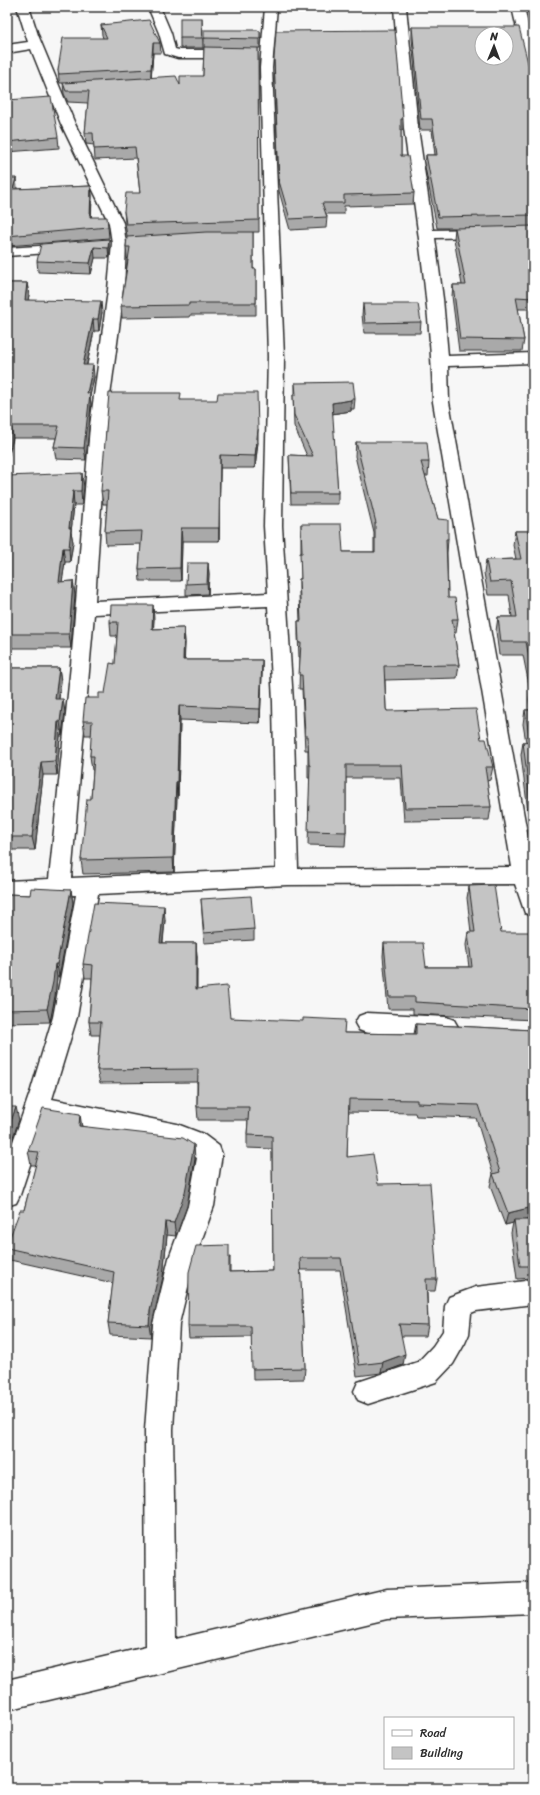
<svg xmlns="http://www.w3.org/2000/svg" width="540" height="1795" font-family="Sriracha,sans-serif">
<style>
.lines{fill:none;stroke-linecap:round;stroke-linejoin:round}
.street-casing{stroke:#2b2b2b;stroke-width:3}
.street{fill:#fff;fill-rule:evenodd}
.wall{fill:#a9a9a9;stroke:#2b2b2b}
.shaded-wall{fill:#898989;stroke:#2b2b2b}
.building{fill:#c4c4c4;stroke:#2b2b2b;fill-rule:evenodd}
</style>
<rect width="100%" height="100%" fill="#f7f7f7"/>
<filter id="ink" filterUnits="userSpaceOnUse"><feTurbulence type="fractalNoise" baseFrequency=".025" numOctaves="2"/><feDisplacementMap in="SourceGraphic" scale="8" xChannelSelector="R" yChannelSelector="G"/><feConvolveMatrix kernelMatrix="1 2 1 2 8 2 1 2 1" color-interpolation-filters="sRGB"/></filter>
<g filter="url(#ink)">
<g class="lines">
<!-- street casing -->
<g class="street-casing">
<g id="street">
<path d="M17 7H29L38 35 75 124 123 223 126 243 124 290 106 426 95 601 268 593 264 526 268 357 260 68 265 7H277L272 68 284 357 282 526 293 702 298 869 512 867 433 402C431 309 416 219 404 128 399 88 397 47 394 7H406L418 128 433 230 533 228V236L435 238 443 299 448 356 533 353V363L448 366 449 402 533 866V916L525 913 515 884 287 885 98 894 77 1017 52 1099 177 1124 203 1134 219 1146 222 1154 214 1206 195 1258 179 1324 173 1430 176 1639 387 1589 533 1583V1613L387 1619 7 1710V1680L146 1647 145 1430 153 1324 169 1258 188 1206 197 1158 185 1150 175 1145 45 1119 20 1195 16 1203 7 1206V1159L31 1090 53 1017 76 895 7 897V881L49 879 71 665 90 426 108 290 112 243 109 223 61 124 31 49 7 53V45L28 42ZM268 606 273 702 276 869 71 878 94 614Z"/>
<path d="M148 7H160L171 33 175 49 179 50H234L238 51 240 54 238 57 234 58H178L165 54 159 33Z"/>
<path d="M512 7H524L533 47V77L528 76 527 73Z"/>
<path d="M70 244 75 245 77 248 75 251 7 256V248Z"/>
<path d="M367 1013 446 1017 454 1020 458 1027 454 1034 446 1037 367 1033 359 1030 355 1023 359 1016Z"/>
<path d="M533 1280V1304L476 1311 471 1313 469 1334 465 1343 453 1364 436 1382 368 1404 358 1400 354 1391 358 1382 418 1362 433 1346 443 1331 445 1306 449 1297 476 1287Z"/>
</g>
</g>
<!-- street -->
<use href="#street" class="street"/>
</g>
<!-- wall -->
<g class="wall">
<path d="M202 18 203 48H180V38Z"/>
<path d="M101 25 160 43 161 53H153L151 78 180 85 203 76 204 47V38L260 31V48H258L259 232H253V269H256V315H190L189 317 122 318 121 306 128 259 127 258 126 247 127 236 125 223 124 211 140 193 136 158 95 160 94 145 86 144 85 133 88 103 68 102 64 94 63 83H60L59 80 58 70 103 38 102 35Z"/>
<path d="M412 27 529 67H533V309H518L524 340 522 351H459L452 296 453 285H462L454 239 455 228H437L425 167 426 155H435L432 130H420L412 38Z"/>
<path d="M274 58 403 119V130H401V156L414 193 413 204 344 206V214H326L327 217 326 228 290 230 279 191Z"/>
<path d="M7 100 58 137 59 148 7 152Z"/>
<path d="M7 176V178L17 188V189L91 186 92 196 91 217 108 227 109 238 7 246Z"/>
<path d="M109 239V258H95L91 274 38 272 37 261Z"/>
<path d="M7 283H27L29 295 28 300 102 312 99 331H94L87 365 94 377 90 396 91 405 86 460 56 459 54 447 56 438H13L8 458H7Z"/>
<path d="M363 304 421 322 420 333H364L362 315Z"/>
<path d="M531 356H533V381L530 366Z"/>
<path d="M295 383 355 399 354 409H351V411L332 414 338 493V504H291L289 455 307 456 294 426 293 395H295Z"/>
<path d="M181 400 258 442 255 468H220L219 541H182L181 581H140L139 569 141 544 106 545 105 532 107 504H103L101 491Z"/>
<path d="M356 442 429 462 428 476H425L438 519 448 539 447 553 448 598 458 619 456 633H454L459 665 457 678 385 680 386 709 387 711 481 739 493 767 490 780 487 781 491 807 489 820 404 821 401 778H346V832L345 846 308 845 310 778H308V750H305L302 689H299L300 657H299L298 635V621H300L299 593V579H301V524L343 552H374V533L355 456Z"/>
<path d="M7 476 84 487 82 505H74L71 532 73 542 70 562H65L62 582 73 581 75 595 71 648H7Z"/>
<path d="M515 531H533V813L528 812 521 755 523 742H526L523 724 525 710H530L529 700 530 690 523 655H499L496 631 498 617H512L509 595H488L484 573 486 560 516 559 513 545Z"/>
<path d="M208 563 209 574 208 594 186 595V584Z"/>
<path d="M154 619 153 629 184 628 185 643 184 660H262V674L260 723 180 720 178 796H177L174 872 83 874 81 860 91 799 93 770H92L90 756 92 735H85L83 721 99 698 105 693 115 664 117 636H111L110 622Z"/>
<path d="M7 668H59L61 681 59 699 65 712 62 736H60L57 775H43L35 850H7Z"/>
<path d="M469 886 501 932 533 951V1020L413 1014V1009H388L383 956 384 943 426 967H469L466 945 468 932H471L467 898Z"/>
<path d="M71 890 73 903 59 977H57L55 996 50 1022 7 1023V894L30 895Z"/>
<path d="M201 899 254 929V940L204 943Z"/>
<path d="M165 920 163 943H196L197 957V989L230 1018 344 1033 414 1034 416 1024 533 1030V1218L527 1220H533V1278L517 1279 511 1233 513 1223 505 1225 490 1186 493 1174 476 1118 416 1116 415 1113 348 1112 347 1157 378 1184 437 1279 435 1291H427L428 1325 426 1336H401L403 1365 381 1373 357 1376 340 1270H300L305 1368 304 1379 253 1380 252 1337 189 1338 188 1326 230 1257V1272L273 1271 272 1149 247 1148V1135L248 1120H198L197 1107V1082L100 1083 97 1070 100 1035H91L89 1022 92 978H85L83 964Z"/>
<path d="M82 1126 195 1159 187 1206 176 1236 167 1235 163 1277 152 1324 151 1337 110 1335 108 1323 113 1283 10 1260 7 1251V1245L24 1210 36 1165H31L28 1151Z"/>
</g>
<!-- shaded-wall -->
<g class="shaded-wall">
<path d="M153 43V53L151 79V69Z"/>
<path d="M16 178 17 188 15 200 13 189Z"/>
<path d="M91 186 92 196 91 228 90 217Z"/>
<path d="M109 239V258L108 248Z"/>
<path d="M94 247 95 258 91 274 90 263Z"/>
<path d="M27 283 29 295 26 312 25 300Z"/>
<path d="M101 301 102 312 99 331 98 319Z"/>
<path d="M93 319 94 331 84 377 83 365Z"/>
<path d="M93 365 94 377 90 396 91 405 86 460 84 448 87 393Z"/>
<path d="M351 400V411L331 414 332 403Z"/>
<path d="M11 426 13 438 8 458 7 453V441Z"/>
<path d="M258 429V442L255 468V456Z"/>
<path d="M220 455V468L219 541V528Z"/>
<path d="M82 473 84 487 82 505 81 491Z"/>
<path d="M73 491 74 505 71 532 73 542 70 562 69 548V528Z"/>
<path d="M181 528 182 541 181 581 180 568Z"/>
<path d="M63 548 65 562 60 595 59 582Z"/>
<path d="M208 563 209 574 208 594 207 583Z"/>
<path d="M73 581 75 595 71 648 69 634Z"/>
<path d="M153 605 154 619 153 643 152 629Z"/>
<path d="M184 628 185 643 184 674 183 660Z"/>
<path d="M262 660V674L260 723V709Z"/>
<path d="M59 668 61 681 57 713 55 699Z"/>
<path d="M63 699 65 712 62 736 60 722Z"/>
<path d="M179 706 180 720 178 796 177 782Z"/>
<path d="M58 722 60 736 57 775 55 761Z"/>
<path d="M41 762 43 775 35 850 32 837Z"/>
<path d="M176 782 177 796 174 872 173 858Z"/>
<path d="M71 890 73 903 59 977 57 964Z"/>
<path d="M164 906 165 920 161 957 160 943Z"/>
<path d="M196 943 197 957 196 1002Z"/>
<path d="M55 964 57 977 55 996 50 1022 47 1009Z"/>
<path d="M16 1107 19 1120 7 1154V1132Z"/>
<path d="M80 1114 82 1128 79 1126Z"/>
<path d="M194 1145 195 1159 187 1206 176 1236 174 1223Z"/>
<path d="M533 1207V1218L514 1223V1220L513 1223 505 1225 508 1213Z"/>
<path d="M165 1222 167 1235 163 1277 152 1324 151 1337 149 1325 150 1311Z"/>
<path d="M405 1354 403 1365 381 1373 383 1362Z"/>
</g>
<!-- building -->
<g class="building">
<rect x="180" y="18" width="22" height="20"/>
<path d="M149 20 160 43H153L151 69 59 74 58 70 63 38H107L101 25Z"/>
<path d="M412 27H519L529 67H533V215L438 217 426 155H437L432 119H421ZM482 34H506V58H482Z"/>
<path d="M204 30H258V31H260V39L204 38Z"/>
<path d="M395 30 403 119H401V156H408L414 193 344 195V203H322L327 217 290 219 279 181 274 58 276 31Z"/>
<path d="M204 47 258 48 259 220 126 224 124 211 126 193H140L135 147 94 149 93 133H85L89 91H66L63 83 176 76 180 85V76H203Z"/>
<path d="M51 97 58 137 7 142V100Z"/>
<path d="M7 178H16L13 189 91 186 90 217H107L108 227 7 236Z"/>
<path d="M533 226V298L516 297 524 340 460 339 453 285H466L455 228Z"/>
<path d="M206 232H253V269H256V303H189V305L121 306 130 247H126L127 237Z"/>
<path d="M109 239 108 248 94 247 90 263 37 261 41 244Z"/>
<path d="M7 283H27L25 300 101 301 98 319H93L83 365H93L87 393H90L84 448 54 447 59 426H11L7 441Z"/>
<path d="M363 304H418L421 322 365 323Z"/>
<path d="M531 356H533V364Z"/>
<path d="M353 382 355 399H351V400L332 403 338 493H291L289 455 313 456 294 415 293 395H296L295 383Z"/>
<path d="M109 393H181L180 400H217L218 393H257L258 429 255 456 220 455 219 528H181L180 568 139 569 142 531 105 532 108 491H101Z"/>
<path d="M356 442H427L429 462H421L438 519 448 520V539H446L448 598H455L458 619H452L459 665 384 666 386 709 387 711 476 709 481 739H486L493 767H485L491 807 405 808 402 765H346V832L308 831 310 765H309L308 736H305L302 675H299L301 643H299L298 621H301L299 579H301L300 553H302L301 524H341L343 552H375V523H376Z"/>
<path d="M82 473 81 491H73L69 528H71L69 548H63L59 582 73 581 69 634H7V476Z"/>
<path d="M515 531H533V678L526 642H501L498 617H517L511 581 490 582 486 560 521 559Z"/>
<path d="M187 563H208L207 583 186 584Z"/>
<path d="M111 605H153L152 629 184 628 183 660H262L260 709 179 706 177 782H176L173 858 81 860 87 799H91L94 756H90L92 721H83L85 698H99V693H105L110 663 115 664 118 622H110Z"/>
<path d="M7 668H59L55 699H63L60 722H58L55 761 41 762 32 837H7Z"/>
<path d="M531 687H533V701Z"/>
<path d="M525 710H533V799H530L523 742 530 741Z"/>
<path d="M494 885 501 932H530L533 951V1009L415 1002V997H389L384 943H423L426 967H472L468 932H475L469 886Z"/>
<path d="M31 888 71 890 57 964H55L53 982 47 1009 7 1010V894L30 895Z"/>
<path d="M251 896 254 929 204 933 201 899Z"/>
<path d="M94 903 164 906 160 943H196V989L227 986 230 1018 303 1021V1018L345 1020 344 1033 416 1034V1024L533 1030V1207L508 1213 493 1174 500 1172 478 1105 417 1103V1100L349 1099 347 1157 373 1154 378 1184 430 1183 437 1279H426L428 1325 399 1324 405 1354 383 1362 359 1365 341 1258H300L305 1368 252 1369 251 1326H188L189 1272 196 1246 229 1245V1272L273 1271 272 1136 247 1135 249 1107H197L198 1069 97 1070 101 1022H89L93 965 83 964Z"/>
<path d="M7 1107H16L7 1132Z"/>
<path d="M43 1108 80 1114 79 1126 183 1138 194 1145 185 1192 174 1223 165 1222 161 1264 150 1311 149 1325 108 1323 114 1272 7 1248V1245L20 1210H24L39 1152 28 1151Z"/>
<path d="M514 1220H533V1266H520Z"/>
</g>
</g>
<!-- margin -->
<rect width="540" height="1795" fill="none" stroke="#fff" stroke-width="24"/>
<rect x="12" y="12" width="516" height="1771" fill="none" stroke="#2b2b2b" stroke-width="1.5" filter="url(#ink)"/>
<!-- legend -->
<rect x="384" y="1717" width="130" height="52" fill="#ffffff" stroke="#aaaaaa"/>
<rect x="392" y="1730" width="20" height="6" fill="#ffffff" stroke="#aaaaaa"/>
<text x="420" y="1737" font-size="12" fill="#2b2b2b">Road</text>
<rect x="392" y="1747" width="20" height="12" fill="#c4c4c4" stroke="#aaaaaa"/>
<text x="420" y="1757" font-size="12" fill="#2b2b2b">Building</text>
<!-- north arrow -->
<g transform="translate(494 46) rotate(1)"><circle r="19" fill="#ffffff" stroke="#aaaaaa"/>
<path d="M0-3L7 15L0 10L-7 15Z" fill="#2b2b2b"/>
<text y="-6" font-size="11" font-weight="bold" text-anchor="middle" fill="#2b2b2b">N</text>
</g>
</svg>
